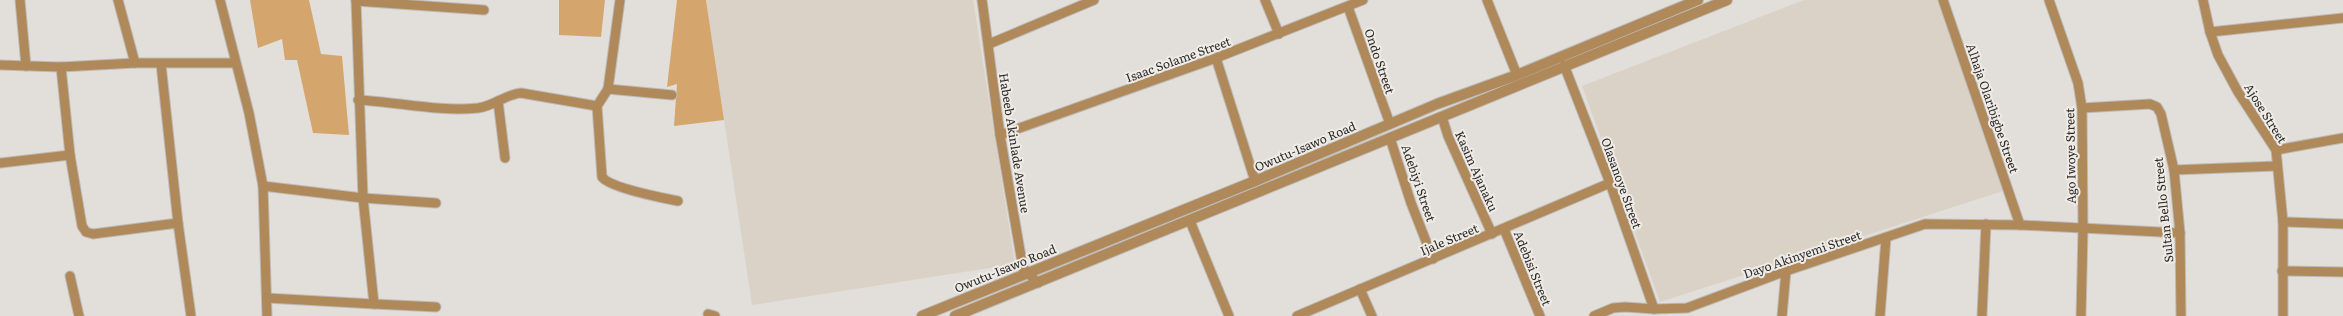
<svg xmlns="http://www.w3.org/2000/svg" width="2343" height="316" font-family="Literata,serif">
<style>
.built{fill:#dad2c7}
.green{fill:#d4a66d}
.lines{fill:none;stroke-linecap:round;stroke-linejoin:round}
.minor-casing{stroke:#bebab6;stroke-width:11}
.tertiary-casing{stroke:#bebab6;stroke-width:12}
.minor{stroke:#af895a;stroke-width:9}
.tertiary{stroke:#af895a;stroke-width:10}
.labels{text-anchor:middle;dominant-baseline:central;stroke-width:4;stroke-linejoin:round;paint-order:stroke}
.street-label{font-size:12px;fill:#2c2a28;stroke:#efebe6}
</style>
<rect width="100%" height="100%" fill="#e2ded9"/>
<!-- built -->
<g class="built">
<path d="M706 0H973L1015 264 752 305Z"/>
<path d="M1804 0H1938L2003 191 1660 302 1582 86Z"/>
</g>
<!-- green -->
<g class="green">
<path d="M250 0H309L321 54 342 56 349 135 313 133 297 60H285L282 39 258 48Z"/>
<path d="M559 0H605L601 37 559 35Z"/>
<path d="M677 0H706L724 120 674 126 677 84 667 87Z"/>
</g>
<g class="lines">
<!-- minor casing -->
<g class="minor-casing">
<g id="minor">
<path d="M20 0 26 66"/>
<path d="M118 0 135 63"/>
<path d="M220 0 249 113 263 186 267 316"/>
<path d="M620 0 608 89 597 106 602 177C610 188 663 198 678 201"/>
<path d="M982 0 1000 135 1023 268 1038 283"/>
<path d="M1265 0 1279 34"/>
<path d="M1487 0 1517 75"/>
<path d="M1943 0 2020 225"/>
<path d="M2049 0 2078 83 2082 108 2083 229 2081 316"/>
<path d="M2203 0 2210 32 2218 55 2238 92 2276 150 2283 222V316"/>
<path d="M356 1 484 10"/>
<path d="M1348 7 1390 124"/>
<path d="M2210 32 2343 18"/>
<path d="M989 44 1094 0"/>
<path d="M1216 58 1255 181"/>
<path d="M161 64 178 223 191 316"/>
<path d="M0 65 61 67 135 63H235"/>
<path d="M1564 65 1610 183 1654 309"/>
<path d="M61 67 70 155 82 226 86 232 93 234 178 223"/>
<path d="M608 89 672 95"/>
<path d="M358 100C398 102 439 112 478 108 494 106 506 94 521 93L597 106"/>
<path d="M498 101 505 158"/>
<path d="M2082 108 2150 104 2157 107 2161 114 2174 170 2180 233 2181 316"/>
<path d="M1442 117 1448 136 1492 234"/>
<path d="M1000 135 1216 58 1363 0"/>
<path d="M1390 138 1411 203 1433 259"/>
<path d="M2276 150 2343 138"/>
<path d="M0 163 70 155"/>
<path d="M2174 170 2277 166"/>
<path d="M263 186 363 198 436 203"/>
<path d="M1190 221 1229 316"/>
<path d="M2283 222 2343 224"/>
<path d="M1504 229 1540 316"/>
<path d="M2282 271 2343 272"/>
<path d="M70 276 79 316"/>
<path d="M1360 289 1372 316"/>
<path d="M267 298 374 304 363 198 356 0"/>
<path d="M374 304 436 307"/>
<path d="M708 314 715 316"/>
<path d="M1297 316 1610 183"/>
<path d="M1594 316 1613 308 1625 307 1654 309 1687 308 1786 271 1925 224 2020 225 2180 233"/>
<path d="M1782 316 1786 271"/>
<path d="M1880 316 1886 238"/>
<path d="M1982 316 1986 224"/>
</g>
</g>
<!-- tertiary casing -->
<g class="tertiary-casing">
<g id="tertiary">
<path d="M922 316 1255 181 1437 104 1517 75 1698 0"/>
<path d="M955 316 1727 0"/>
</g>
</g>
<!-- minor -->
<use href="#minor" class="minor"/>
<!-- tertiary -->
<use href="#tertiary" class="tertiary"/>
</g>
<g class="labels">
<!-- street labels -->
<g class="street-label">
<text transform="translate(1178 59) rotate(-20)">Isaac Solame Street</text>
<text transform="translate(1380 61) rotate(71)">Ondo Street</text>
<text transform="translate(1993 108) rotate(71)">Alhaja Olaribigbe Street</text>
<text transform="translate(2266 113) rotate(58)">Ajose Street</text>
<text transform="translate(1015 143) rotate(81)">Habeeb Akinlade Avenue</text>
<text transform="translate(1305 146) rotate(-23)">Owutu-Isawo Road</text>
<text transform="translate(2070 156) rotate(-91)">Ago Iwoye Street</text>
<text transform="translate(1477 171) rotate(66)">Kasim Ajanaku</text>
<text transform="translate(1419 183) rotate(71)">Adebiyi Street</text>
<text transform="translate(1622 183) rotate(70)">Olasanoye Street</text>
<text transform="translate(2163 210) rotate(-96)">Sultan Bello Street</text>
<text transform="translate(1449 239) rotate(-23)">Ijale Street</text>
<text transform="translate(1802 254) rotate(-19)">Dayo Akinyemi Street</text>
<text transform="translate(1005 268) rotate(-22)">Owutu-Isawo Road</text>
<text transform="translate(1533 268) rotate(68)">Adebisi Street</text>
</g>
</g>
</svg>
